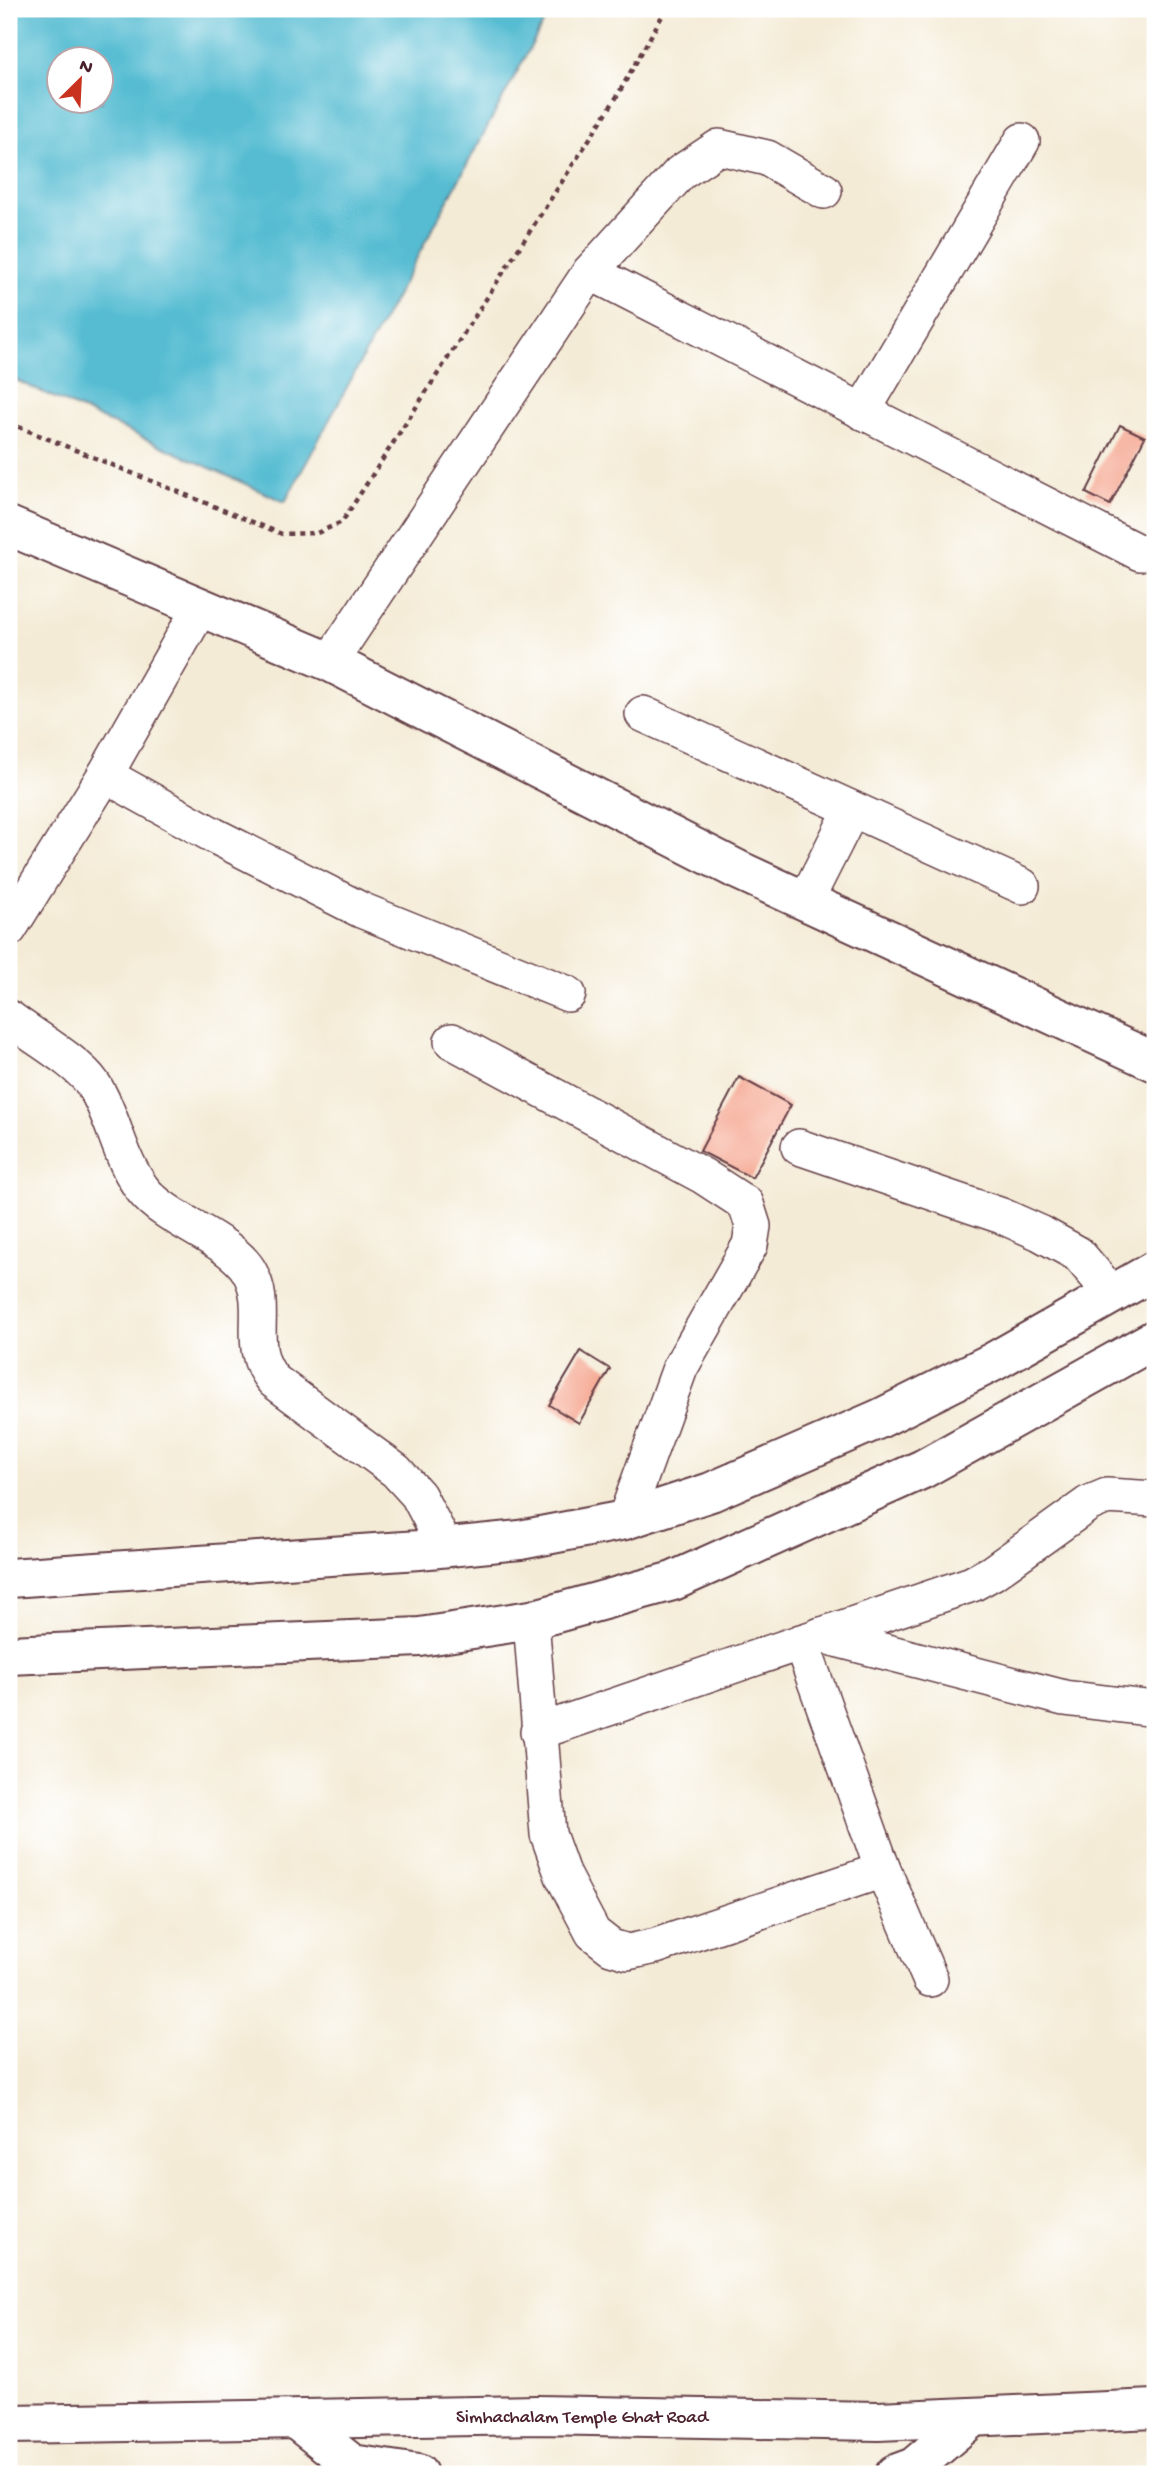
<svg xmlns="http://www.w3.org/2000/svg" width="1164" height="2483" font-family="'Gochi Hand',sans-serif">
<style>
.water{fill:#55bcd2;stroke:#506e7e;stroke-width:2;fill-rule:evenodd}
.building{fill:#f5a48d}
.lines{fill:none;stroke-linecap:round;stroke-linejoin:round}
.street-casing{stroke:#643e45;stroke-width:38}
.secondary-casing{stroke:#643e45;stroke-width:42}
.primary-casing{stroke:#643e45;stroke-width:42}
.path{stroke:#643e45;stroke-width:4.5;stroke-dasharray:5 5;stroke-linecap:butt}
.street{stroke:#fff;stroke-width:35}
.secondary{stroke:#fff;stroke-width:38}
.primary{stroke:#fff;stroke-width:38}
.labels{text-anchor:middle;dominant-baseline:central;stroke-width:5;stroke-linejoin:round;paint-order:stroke}
.street-label{font-size:19px;fill:#4a1f2b;stroke:#fff}
</style>
<rect width="100%" height="100%" fill="#fff"/>
<filter id="ink" filterUnits="userSpaceOnUse"><feTurbulence type="fractalNoise" baseFrequency=".0143" numOctaves="2"/><feDisplacementMap in="SourceGraphic" scale="14" xChannelSelector="R" yChannelSelector="G"/><feConvolveMatrix kernelMatrix="1 2 1 2 8 2 1 2 1" color-interpolation-filters="sRGB"/></filter>
<filter id="wash" filterUnits="userSpaceOnUse"><feTurbulence type="fractalNoise" baseFrequency=".00686" numOctaves="4" result="noise"/><feDisplacementMap in="SourceGraphic" scale="28" xChannelSelector="R" yChannelSelector="G"/><feGaussianBlur stdDeviation="1.57" result="paint"/><feColorMatrix in="noise" values="0 0 0 0 0 0 0 0 0 0 0 0 0 0 0 0 0 1.4 0 .05"/><feComposite in="paint" operator="in"/></filter>
<g filter="url(#wash)">
<rect width="100%" height="100%" fill="#f4ebd6"/>
<!-- water -->
<path class="water" d="M9 9H551L285 502 9 377ZM60 60H102V102H60Z"/>
<g id="blocks">
<!-- building -->
<g class="building">
<path d="M1120 425 1145 437 1110 505 1086 493Z"/>
<path d="M739 1077 791 1105 752 1178 700 1151Z"/>
<path d="M581 1351 610 1369 579 1423 549 1405Z"/>
</g>
</g>
</g>
<g filter="url(#ink)">
<use href="#blocks" fill-opacity="0" stroke="#643e45" stroke-width="2"/>
<g class="lines">
<!-- street casing -->
<g class="street-casing">
<g id="street">
<path d="M590 272 1140 553"/>
<path d="M862 412 1022 141"/>
<path d="M330 662 590 272 680 173 719 147 767 158 824 191"/>
<path d="M643 714 1022 886"/>
<path d="M105 775 213 835 361 910 568 994"/>
<path d="M805 902 852 809"/>
<path d="M9 929 105 775 200 608"/>
<path d="M9 1018C32 1036 77 1061 93 1084 114 1116 119 1159 143 1190 167 1221 230 1239 249 1271 271 1308 243 1347 274 1381L396 1471 418 1495 446 1548 420 1550"/>
<path d="M452 1041 703 1176 746 1204 753 1226 750 1245 680 1368 625 1520"/>
<path d="M799 1147 1002 1216 1040 1233 1078 1254 1112 1294"/>
<path d="M531 1620 548 1834 563 1876 593 1933 611 1947 628 1952 656 1946 883 1870"/>
<path d="M821 1635 1064 1698 1155 1709"/>
<path d="M801 1642 883 1870 930 1979"/>
<path d="M538 1732 972 1584 992 1573 1088 1504 1107 1496 1155 1499"/>
</g>
</g>
<!-- secondary casing -->
<g class="secondary-casing">
<g id="secondary">
<path d="M9 526 330 662 738 870 1155 1062"/>
<path d="M296 2420 352 2464 418 2474"/>
<path d="M9 2424 537 2415 878 2421 1155 2409"/>
<path d="M895 2474 914 2467 973 2417"/>
</g>
</g>
<!-- primary casing -->
<g class="primary-casing">
<g id="primary">
<path d="M9 1578 419 1550 520 1540 625 1520 711 1492 879 1419 993 1362 1155 1270"/>
<path d="M9 1655 420 1637 531 1620 673 1581 923 1469 1155 1339"/>
</g>
</g>
<!-- path -->
<path class="path" d="M9 423 282 534 317 533 342 522 616 98 666 9"/>
<!-- street -->
<use href="#street" class="street"/>
<!-- secondary -->
<use href="#secondary" class="secondary"/>
<!-- primary -->
<use href="#primary" class="primary"/>
</g>
</g>
<g class="labels">
<!-- street labels -->
<g class="street-label">
<text x="582" y="2418">Simhachalam Temple Ghat Road</text>
</g>
</g>
<!-- margin -->
<rect width="1164" height="2483" fill="none" stroke="#fff" stroke-width="35"/>
<!-- north arrow -->
<g transform="translate(80 80) rotate(24)"><circle r="33" fill="#ffffff" stroke="#b7a5aa" stroke-width="2"/>
<path d="M0-5L12 26L0 18L-12 26Z" fill="#c8321e"/>
<text y="-10" font-size="19" font-weight="bold" text-anchor="middle" fill="#4a1f2b">N</text>
</g>
</svg>
